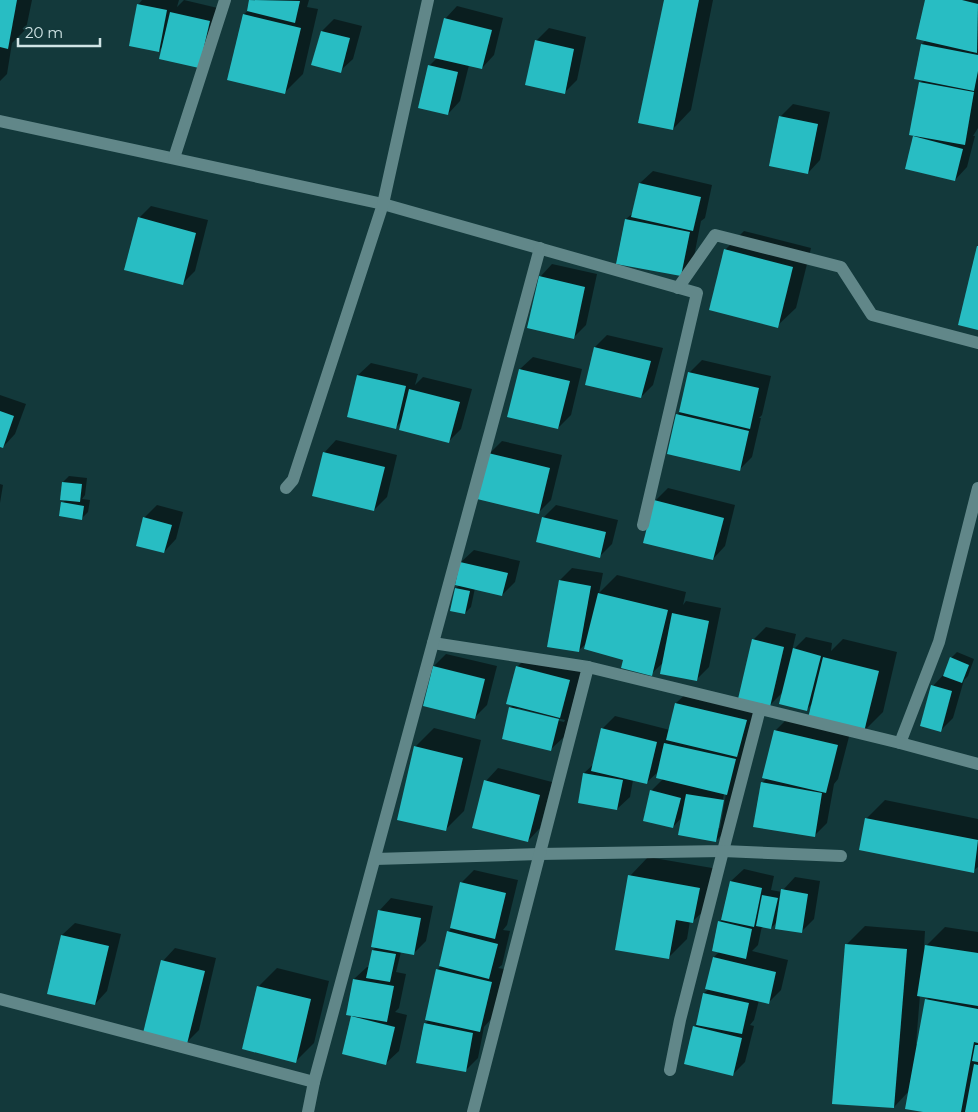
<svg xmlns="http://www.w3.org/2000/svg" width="978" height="1112" font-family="Montserrat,sans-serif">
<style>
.shadow{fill:#0007;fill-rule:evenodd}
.building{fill:#28bdc3}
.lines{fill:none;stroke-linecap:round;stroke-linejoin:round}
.street{stroke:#618789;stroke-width:12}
</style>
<rect width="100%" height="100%" fill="#13393b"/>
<!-- shadow -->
<g class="shadow">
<path d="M0 0H32L26 29 12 43 7 74 0 81Z"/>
<path d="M142 0H179L177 7 184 0 222 9 211 54 163 46 159 51 138 5Z"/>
<path d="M250 0H309L307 7 318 9 303 74 284 93 244 14 248 11Z"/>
<path d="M665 0H713L691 110 673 129Z"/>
<path d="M927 0H978V128L973 136H975L967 167 955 180 907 168 915 135 920 83 924 79 922 44 926 40Z"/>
<path d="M457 6 503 18 494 55 482 68 469 65 460 101 448 114 429 66 438 57 445 19Z"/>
<path d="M334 19 362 26 353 59 340 71 322 31Z"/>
<path d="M549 28 586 37 577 80 564 93 536 41Z"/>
<path d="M793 104 830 112 820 160 808 173 780 117Z"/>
<path d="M653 171 712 185 705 218 701 221 693 262 680 275 626 219 634 212 640 183Z"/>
<path d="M151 206 208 220 195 271 182 284 139 218Z"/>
<path d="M744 231 811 248 796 308 777 326 725 250Z"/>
<path d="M552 264 597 274 586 325 574 337 540 277Z"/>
<path d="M607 335 663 348 653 385 641 397 595 347Z"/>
<path d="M533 357 582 369 571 415 558 428 520 369Z"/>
<path d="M702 360 771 376 762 415 759 418H761L752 457 739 470 678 414 680 412 689 373Z"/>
<path d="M371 363 418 374 415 385 423 377 472 389 461 429 449 441 403 420 395 428 348 416 358 375Z"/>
<path d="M0 395 26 404 15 434 3 447 0 446Z"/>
<path d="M336 440 397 455 387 497 374 510 324 453Z"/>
<path d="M502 441 562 455 551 500 538 513 489 454Z"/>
<path d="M69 476 87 478 85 495 82 499 90 500 88 512 82 518 62 503 66 500 63 482Z"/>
<path d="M0 484 3 485 0 503Z"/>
<path d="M668 488 735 505 725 546 713 559 655 501Z"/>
<path d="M157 505 183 512 176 539 164 552 144 518Z"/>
<path d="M556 505 618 520 612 544 600 556 543 518Z"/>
<path d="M474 550 520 561 515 582 502 595 475 588 471 607 465 613 456 588 460 585 461 562Z"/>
<path d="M572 568 603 573 599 593 617 575 686 592 683 605 686 601 721 608 709 667 696 680 664 662 651 674 625 659 587 643 578 651 560 580Z"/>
<path d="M766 627 796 634 792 651 806 637 832 643 831 651 843 639 897 652 883 712 864 731 813 703 806 710 783 692 769 706 753 640Z"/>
<path d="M957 652 974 659 968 676 964 680 953 718 941 730 933 686 945 673 951 658Z"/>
<path d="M446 654 497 666 487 705 475 717 434 666Z"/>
<path d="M530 654 582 668 564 737 551 749 510 708 514 704 517 667ZM517 708 565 720 564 722 517 711Z"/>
<path d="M689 691 758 708 728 828 716 841 683 816 673 827 652 790 663 779 659 771 646 783 633 780 630 797 617 809 584 773 594 764 602 729 615 716 670 730 676 703ZM724 794H726L720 828H717Z"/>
<path d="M788 718 850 733 838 779 834 784 827 823 814 836 762 783 767 778 775 731Z"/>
<path d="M434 728 481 740 464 811 445 830 415 747Z"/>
<path d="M498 768 552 782 540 828 528 841 486 781Z"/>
<path d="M885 800 978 819V867L973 871 866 819Z"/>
<path d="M648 857 718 869 712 903 693 921H690L687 939 668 958 630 876Z"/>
<path d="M744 869 774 876 771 890 782 892 783 890 795 877 820 881 814 919 801 932 777 922 771 928 762 926 758 945 752 951 788 960 781 990 768 1003 759 1000 754 1020 750 1025 754 1026 745 1062 732 1075 694 1027 697 1024 704 993 709 989 707 988 714 957 720 951V922L723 919 731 881Z"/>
<path d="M474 870 518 880 507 925 503 930 510 931 502 965 498 968 504 969 492 1018 484 1027 478 1058 465 1071 425 1024 429 1019 437 970 441 966 448 932 452 928 461 883Z"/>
<path d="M391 898 433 906 426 941 413 954 401 952 396 972 406 974 399 1008 395 1012 407 1015 399 1051 386 1063 352 1017 354 1015 348 1014 354 979 367 967H369L373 950 376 947 379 911Z"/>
<path d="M75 923 121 934 107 991 95 1004 49 993 62 935Z"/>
<path d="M865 926 925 931 924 948 945 927 978 932V1112H966V1110L965 1112H930L909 1091 894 1107 846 945ZM920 995 929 997 926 1000 918 1044H916Z"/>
<path d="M175 948 216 958 199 1030 186 1043 163 961Z"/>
<path d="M277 968 329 981 314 1043 296 1061 258 987Z"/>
</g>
<!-- building -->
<g class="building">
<path d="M0 0H17L8 49 0 47Z"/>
<path d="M249 0 300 1 295 23 247 11Z"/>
<path d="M664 0H699L673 130 638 123Z"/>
<path d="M925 0H962L978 4 977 53 916 39Z"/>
<path d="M137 4 167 10 159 52 129 46Z"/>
<path d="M170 12 210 21 199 68 159 59Z"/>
<path d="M243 14 301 28 285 94 227 80Z"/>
<path d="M444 18 492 30 482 69 434 58Z"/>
<path d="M321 31 350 38 341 73 311 65Z"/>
<path d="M535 40 574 49 565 94 525 85Z"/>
<path d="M921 44 978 55V71L974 91 914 79Z"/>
<path d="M428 65 458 72 448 115 418 108Z"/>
<path d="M919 82 974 92 965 145 909 135Z"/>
<path d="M779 116 818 124 808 174 769 166Z"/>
<path d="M913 136 963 149 955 181 905 169Z"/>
<path d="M639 183 701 197 693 231 631 217Z"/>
<path d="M138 217 196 233 183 285 124 270Z"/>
<path d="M625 219 690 232 681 276 616 264Z"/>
<path d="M977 246H978V330L958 325Z"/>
<path d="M724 249 793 267 778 328 709 310Z"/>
<path d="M539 276 585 287 574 339 527 328Z"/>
<path d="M594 347 651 361 641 398 585 385Z"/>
<path d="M519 369 570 381 558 429 507 417Z"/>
<path d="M688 372 759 388 750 429 679 412Z"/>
<path d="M357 375 406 386 396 429 347 417Z"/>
<path d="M409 389 460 402 449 443 399 430Z"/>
<path d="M0 411 14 416 3 448 0 447Z"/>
<path d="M676 414 749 431 740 471 667 454Z"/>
<path d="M323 452 385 467 374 511 312 496Z"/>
<path d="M488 453 550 468 539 514 477 499Z"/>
<path d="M62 482 82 484 80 502 60 500Z"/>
<path d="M654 500 724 518 713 560 643 543Z"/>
<path d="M61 502 84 506 82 520 59 516Z"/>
<path d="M143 517 172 525 164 553 136 546Z"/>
<path d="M542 517 606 532 600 558 536 542Z"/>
<path d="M460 562 508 573 502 596 455 585Z"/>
<path d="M559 580 591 586 579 652 547 647Z"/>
<path d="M455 588 470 591 465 614 450 611Z"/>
<path d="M598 593 668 610 652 676 621 668 623 660 584 649Z"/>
<path d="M672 613 709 621 697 681 660 674Z"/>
<path d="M752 639 784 647 770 707 738 699Z"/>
<path d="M793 648 821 656 807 711 779 704Z"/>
<path d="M823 657 879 671 864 732 808 718Z"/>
<path d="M950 657 969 665 962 683 943 676Z"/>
<path d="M433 666 485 679 475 719 423 706Z"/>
<path d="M516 666 570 680 560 718 506 704Z"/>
<path d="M931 685 952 691 941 732 920 726Z"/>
<path d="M675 703 747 720 737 757 666 740Z"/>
<path d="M509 707 559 719 551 751 502 739Z"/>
<path d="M601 728 657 742 647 784 591 771Z"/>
<path d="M774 730 838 745 826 793 762 778Z"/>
<path d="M664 743 736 759 727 795 656 778Z"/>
<path d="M414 746 463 758 446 831 397 820Z"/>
<path d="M583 773 623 780 617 810 578 803Z"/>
<path d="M484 780 540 795 528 842 472 828Z"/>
<path d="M761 782 822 793 815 837 753 827Z"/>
<path d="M650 790 681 798 673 828 643 821Z"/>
<path d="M686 794 724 800 716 842 678 835Z"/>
<path d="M865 818 978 840 974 873 859 850Z"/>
<path d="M628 875 700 888 693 923 676 920 669 959 615 950Z"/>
<path d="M730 881 762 888 754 927 721 920Z"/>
<path d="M460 882 506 893 495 939 450 928Z"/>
<path d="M781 889 808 894 802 933 775 929Z"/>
<path d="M762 895 778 898 771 929 756 926Z"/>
<path d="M378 910 421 918 414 955 371 947Z"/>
<path d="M718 921 752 929 746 959 712 951Z"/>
<path d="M447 931 498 944 489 979 439 966Z"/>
<path d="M61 935 109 946 95 1005 47 994Z"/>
<path d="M845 944 907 949 894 1108 832 1104Z"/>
<path d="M925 945 978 953V1006L917 996Z"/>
<path d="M372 950 396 954 390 982 366 978Z"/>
<path d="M713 957 776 972 769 1004 705 989Z"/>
<path d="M161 960 205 971 187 1044 143 1033Z"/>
<path d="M436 969 492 982 480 1032 425 1020Z"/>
<path d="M353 979 394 986 387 1022 346 1015Z"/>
<path d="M257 986 311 999 296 1063 242 1049Z"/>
<path d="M703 993 749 1003 742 1034 696 1025Z"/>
<path d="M925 999 978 1009V1043L974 1042 961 1112H923L905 1109Z"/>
<path d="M351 1016 395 1027 386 1065 342 1054Z"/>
<path d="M424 1023 473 1033 466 1072 416 1063Z"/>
<path d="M693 1026 742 1038 733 1076 684 1064Z"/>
<path d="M975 1045H978V1062L972 1061Z"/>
<path d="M974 1064 978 1065V1112H965Z"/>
</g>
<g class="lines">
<!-- street -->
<g class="street">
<path d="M0 121 383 204 697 293 643 525"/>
<path d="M174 158 225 0"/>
<path d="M678 288 715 235 841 267 872 315 978 343"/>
<path d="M286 488 293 480 383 204 428 0"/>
<path d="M433 643 588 667"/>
<path d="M900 743 939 642 978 488"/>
<path d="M375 859 539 854 723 851 760 709"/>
<path d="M0 999 314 1082"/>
<path d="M670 1070 680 1020 723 851 841 856"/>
<path d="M308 1112 314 1082 540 248"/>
<path d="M473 1112 588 667 900 743 978 764"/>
</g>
</g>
<!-- scale -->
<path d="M18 38v8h82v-8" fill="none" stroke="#d0e4e5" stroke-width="2.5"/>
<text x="25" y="38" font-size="15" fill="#d0e4e5" stroke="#13393b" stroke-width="4" paint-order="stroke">20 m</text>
</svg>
